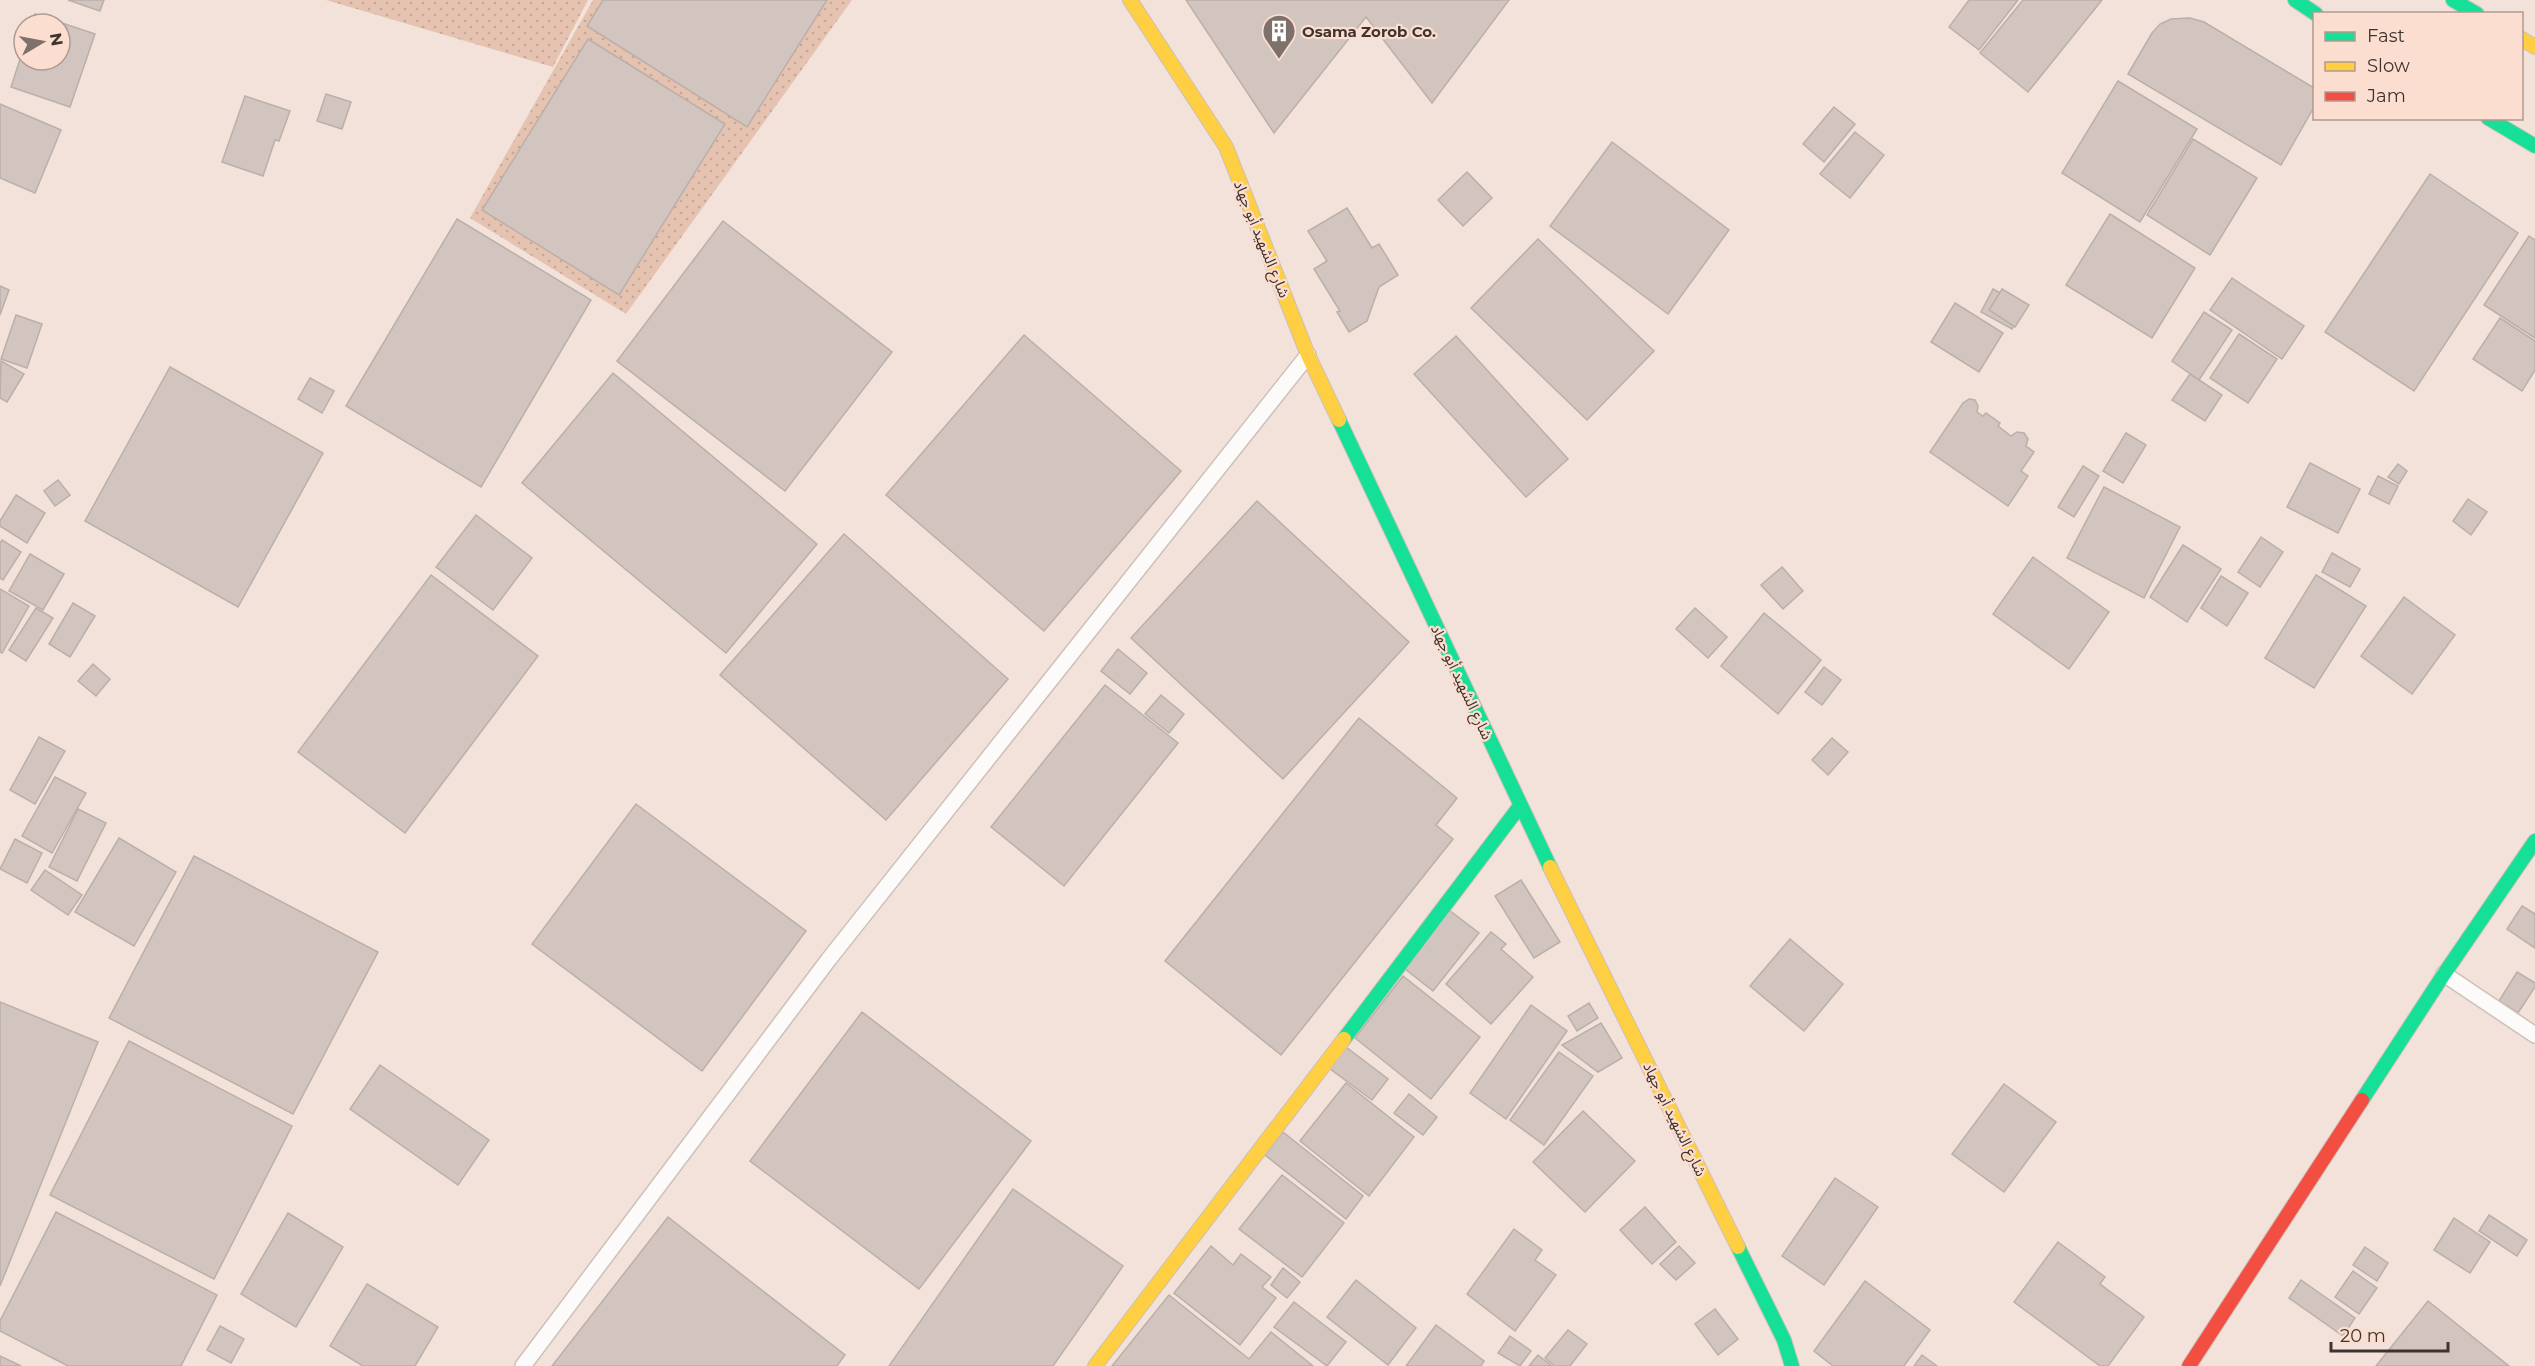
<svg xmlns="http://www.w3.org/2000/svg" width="2535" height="1366" font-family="Montserrat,'Noto Sans Arabic',sans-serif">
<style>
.grass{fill:url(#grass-dots)}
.building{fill:#d2c5bf;stroke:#bbafa9;stroke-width:1.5}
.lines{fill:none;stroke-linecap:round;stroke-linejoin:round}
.lane-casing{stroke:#cdc0ba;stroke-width:18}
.fast-casing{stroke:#cdc0ba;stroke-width:16}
.slow-casing{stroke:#cdc0ba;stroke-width:16}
.jam-casing{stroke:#cdc0ba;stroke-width:16}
.lane{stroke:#fdfbf9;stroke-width:15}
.fast{stroke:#16e098;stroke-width:14}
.slow{stroke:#ffcf43;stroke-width:14}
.jam{stroke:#f24e42;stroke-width:14}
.labels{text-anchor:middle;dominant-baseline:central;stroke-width:4.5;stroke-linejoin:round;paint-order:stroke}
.poi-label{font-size:15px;font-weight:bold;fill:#3f332e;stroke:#fcded0;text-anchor:start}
.street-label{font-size:15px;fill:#3f332e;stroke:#fcded0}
</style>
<defs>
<pattern id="grass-dots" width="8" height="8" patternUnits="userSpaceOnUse" patternTransform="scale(1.5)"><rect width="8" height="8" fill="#e6c3b1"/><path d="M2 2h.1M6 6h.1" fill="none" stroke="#c6a899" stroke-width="1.8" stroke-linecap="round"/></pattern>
</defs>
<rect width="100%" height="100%" fill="#f2e2da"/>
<!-- grass -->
<g class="grass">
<path d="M326 0H588L553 67Z"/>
<path d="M593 0H852L626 314 470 218Z"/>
</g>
<!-- building -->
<g class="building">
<path d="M68 0H104L100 11Z"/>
<path d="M603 0H827L747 127 587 26Z"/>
<path d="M1186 0H1509L1432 103 1366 17 1274 133Z"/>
<path d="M1969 0H2018L1979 50 1949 27Z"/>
<path d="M2023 0H2102L2028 92 1980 53Z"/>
<path d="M35 14 95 34 70 107 11 87 24 47V60H60V24H31Z"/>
<path d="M2190 18 2204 22 2314 88V107L2281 165 2128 74 2152 33 2160 24 2171 19Z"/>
<path d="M588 39 725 124 619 295 482 210Z"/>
<path d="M2118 81 2197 129 2140 222 2062 173Z"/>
<path d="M326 94 351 102 342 129 317 121Z"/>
<path d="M245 96 290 111 279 141 275 140 263 176 222 162Z"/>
<path d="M0 104 61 130 35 193 0 178Z"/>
<path d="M1834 107 1855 124 1824 162 1803 144Z"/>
<path d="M1855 132 1884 155 1850 198 1820 174Z"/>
<path d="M2193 139 2257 178 2210 255 2147 215Z"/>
<path d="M1612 142 1729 230 1668 314 1550 226Z"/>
<path d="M1467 172 1492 198 1463 226 1438 200Z"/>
<path d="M2430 174 2518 233 2414 391 2325 332Z"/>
<path d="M1347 208 1372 248 1379 244 1398 275 1379 287 1367 321 1349 332 1337 312 1340 311 1314 269 1327 261 1308 231Z"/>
<path d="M2110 214 2195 268 2152 338 2066 285Z"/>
<path d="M457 219 591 300 481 487 346 406Z"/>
<path d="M723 221 892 352 785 491 617 361Z"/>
<path d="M2529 236 2535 240V338L2484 305Z"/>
<path d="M1538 239 1654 351 1587 420 1471 308Z"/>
<path d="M2232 278 2304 326 2282 359 2210 310Z"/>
<path d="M0 286 9 290 0 315Z"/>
<path d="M1993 289 2024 306 2012 329 1981 312Z"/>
<path d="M2002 289 2029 305 2015 327 1989 310Z"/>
<path d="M1955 303 2003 333 1979 372 1931 342Z"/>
<path d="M2204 312 2232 330 2199 380 2172 361Z"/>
<path d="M16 315 42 324 27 368 1 359Z"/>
<path d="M2500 318 2535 341V370L2522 391 2473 359Z"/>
<path d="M2239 334 2277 359 2248 403 2210 378Z"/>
<path d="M1024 335 1181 471 1044 631 886 495Z"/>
<path d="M1456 336 1568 459 1526 497 1414 374Z"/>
<path d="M1 361 24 374 7 402 0 398Z"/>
<path d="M170 367 323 453 238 607 85 521Z"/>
<path d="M613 373 817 544 726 653 522 483Z"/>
<path d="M2190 374 2222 395 2205 421 2172 400Z"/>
<path d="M310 378 334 391 322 413 298 399Z"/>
<path d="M1969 399 1975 400 1978 406 1977 412 1983 416 1986 413 2000 423 1998 426 2011 436 2017 432 2024 433 2028 439 2026 446 2034 452 2021 471 2028 476 2008 506 1930 452 1963 403Z"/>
<path d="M2126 433 2146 445 2123 483 2103 471Z"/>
<path d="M2310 463 2360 489 2338 533 2287 507Z"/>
<path d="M2398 464 2407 471 2399 484 2388 477Z"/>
<path d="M2083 466 2099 476 2074 517 2058 507Z"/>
<path d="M2378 476 2398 486 2389 504 2369 494Z"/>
<path d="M58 480 70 495 55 506 44 491Z"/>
<path d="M2104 487 2180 527 2144 598 2067 558Z"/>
<path d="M16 495 45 513 27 543 0 526V521Z"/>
<path d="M2468 499 2487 512 2471 535 2453 521Z"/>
<path d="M1257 501 1409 642 1283 779 1131 638Z"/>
<path d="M476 515 532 558 493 610 436 567Z"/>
<path d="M844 534 1008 679 886 820 720 675Z"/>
<path d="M2261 537 2283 552 2260 587 2238 572Z"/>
<path d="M2 540 21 552 3 580 0 578V543Z"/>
<path d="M2183 545 2221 569 2187 622 2150 597Z"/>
<path d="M2332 553 2360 569 2350 587 2322 572Z"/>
<path d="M30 554 64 574 43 610 9 591Z"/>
<path d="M2033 557 2109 612 2069 669 1993 614Z"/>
<path d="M1782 567 1803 591 1783 609 1761 585Z"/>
<path d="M431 575 538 656 405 833 298 752Z"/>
<path d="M2316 575 2366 606 2314 688 2265 658Z"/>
<path d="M2221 576 2248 593 2227 626 2201 608Z"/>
<path d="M0 589 29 606 2 653 0 652Z"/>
<path d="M2404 597 2455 635 2412 694 2361 656Z"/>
<path d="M73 603 95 616 70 657 49 644Z"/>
<path d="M36 608 53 618 26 661 9 650Z"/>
<path d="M1695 608 1727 637 1708 658 1676 629Z"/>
<path d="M1764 613 1821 660 1778 714 1721 666Z"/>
<path d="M1118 649 1147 673 1130 694 1101 671Z"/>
<path d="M93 664 110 679 96 696 78 681Z"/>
<path d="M1824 667 1841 680 1822 705 1805 692Z"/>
<path d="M1105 685 1178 743 1064 886 991 827Z"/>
<path d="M1161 695 1184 714 1169 733 1145 714Z"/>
<path d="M1359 718 1457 798 1436 825 1453 839 1281 1055 1165 961Z"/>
<path d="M39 737 65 751 35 804 10 790Z"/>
<path d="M1832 738 1848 752 1828 775 1812 760Z"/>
<path d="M55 777 86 793 52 853 22 836Z"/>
<path d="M636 804 806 931 702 1071 532 944Z"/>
<path d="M78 809 106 823 77 881 49 867Z"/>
<path d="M119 838 176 872 134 946 75 912Z"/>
<path d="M15 839 42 853 27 883 0 869Z"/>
<path d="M194 856 378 952 293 1114 109 1018Z"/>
<path d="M45 870 82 895 68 915 31 890Z"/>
<path d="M1521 880 1560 942 1534 958 1495 896Z"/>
<path d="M2522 906 2535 914V948L2507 929Z"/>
<path d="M1449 910 1479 933 1433 991 1404 968Z"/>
<path d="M1491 932 1506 944 1501 949 1533 977 1491 1024 1446 984Z"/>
<path d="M1790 939 1843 984 1804 1031 1750 986Z"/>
<path d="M2517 972 2535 983V987L2518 1013 2499 1001Z"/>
<path d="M1403 976 1480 1037 1431 1099 1355 1038Z"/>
<path d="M0 1002 98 1042 0 1286Z"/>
<path d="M1589 1003 1598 1018 1577 1031 1568 1016Z"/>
<path d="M1531 1005 1567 1031 1506 1119 1470 1093Z"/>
<path d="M862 1012 1031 1141 919 1289 750 1161Z"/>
<path d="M1601 1023 1622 1058 1598 1072 1562 1045Z"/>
<path d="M129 1041 292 1126 214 1279 50 1195Z"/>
<path d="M1346 1047 1388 1079 1372 1100 1329 1068Z"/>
<path d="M1559 1052 1593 1076 1544 1145 1510 1120Z"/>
<path d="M380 1065 489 1140 458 1185 350 1109Z"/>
<path d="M1346 1083 1414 1137 1369 1196 1300 1141Z"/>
<path d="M2004 1084 2056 1122 2004 1192 1952 1154Z"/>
<path d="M1409 1094 1437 1117 1423 1135 1394 1113Z"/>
<path d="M1583 1111 1635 1161 1585 1212 1533 1162Z"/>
<path d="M1283 1132 1363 1196 1346 1219 1265 1155Z"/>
<path d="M1282 1175 1344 1223 1302 1277 1239 1229Z"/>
<path d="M1835 1178 1878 1207 1824 1285 1782 1256Z"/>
<path d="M1013 1189 1123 1266 1053 1366H889Z"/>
<path d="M1645 1207 1676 1242 1652 1264 1620 1230Z"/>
<path d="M56 1212 217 1295 181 1366H68L0 1331V1321Z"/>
<path d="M288 1213 343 1247 296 1327 241 1294Z"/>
<path d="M2489 1215 2527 1240 2517 1256 2479 1231Z"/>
<path d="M668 1217 845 1355 837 1366H552Z"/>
<path d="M2454 1218 2490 1242 2470 1273 2434 1250Z"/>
<path d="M1514 1229 1542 1250 1535 1260 1556 1275 1515 1331 1467 1294Z"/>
<path d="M2058 1242 2105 1277 2100 1284 2144 1317 2108 1366H2100L2014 1302Z"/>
<path d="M1211 1246 1233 1265 1241 1254 1271 1277 1262 1287 1276 1298 1240 1345 1174 1293Z"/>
<path d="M1679 1246 1695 1263 1676 1280 1660 1264Z"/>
<path d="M2365 1247 2388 1263 2377 1281 2353 1265Z"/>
<path d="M1283 1268 1300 1282 1287 1298 1271 1285Z"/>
<path d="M2353 1271 2377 1288 2359 1314 2335 1297Z"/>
<path d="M1356 1280 1416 1328 1388 1365 1327 1317Z"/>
<path d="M2301 1280 2355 1318 2343 1336 2289 1298Z"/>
<path d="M1865 1281 1930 1330 1904 1366H1833L1814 1351Z"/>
<path d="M367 1284 438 1327 415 1366H363L330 1346Z"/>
<path d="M1169 1295 1249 1359 1271 1332 1313 1366H1112Z"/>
<path d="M2428 1301 2509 1366H2376Z"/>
<path d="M1294 1302 1346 1342 1327 1366 1274 1327Z"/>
<path d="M1715 1309 1738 1339 1718 1355 1695 1324Z"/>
<path d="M1436 1325 1484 1361 1481 1366H1406Z"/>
<path d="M220 1326 244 1339 231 1363 207 1350Z"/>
<path d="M1568 1330 1587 1344 1570 1366H1555L1545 1358Z"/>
<path d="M1510 1336 1531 1351 1520 1366 1498 1353Z"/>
<path d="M1538 1355 1552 1366H1529Z"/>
<path d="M1922 1355 1937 1366H1914Z"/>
<path d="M0 1356 21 1366H0Z"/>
</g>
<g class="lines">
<!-- lane casing -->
<g class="lane-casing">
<g id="lane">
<path d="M2444 974 2535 1035"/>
<path d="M523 1366 829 959 1308 355"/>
</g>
</g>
<!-- fast casing -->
<g class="fast-casing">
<g id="fast">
<path d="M2295 0 2316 14"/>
<path d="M2453 0 2477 14"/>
<path d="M2488 118 2535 146"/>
<path d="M1339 420 1550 867"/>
<path d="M1344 1039 1520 806"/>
<path d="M2362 1100 2444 974 2535 841"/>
<path d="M1738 1247 1784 1340 1792 1366"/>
</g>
</g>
<!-- slow casing -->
<g class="slow-casing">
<g id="slow">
<path d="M1130 0 1226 147 1308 355 1339 420"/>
<path d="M2522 39 2535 47"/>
<path d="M1550 867 1738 1247"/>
<path d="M1095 1366 1344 1039"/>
</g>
</g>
<!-- jam casing -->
<g class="jam-casing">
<path id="jam" d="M2189 1366 2362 1100"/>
</g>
<!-- lane -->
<use href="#lane" class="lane"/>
<!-- fast -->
<use href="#fast" class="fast"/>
<!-- slow -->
<use href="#slow" class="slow"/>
<!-- jam -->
<use href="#jam" class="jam"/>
</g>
<!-- icons -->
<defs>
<g id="building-pin" transform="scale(1.725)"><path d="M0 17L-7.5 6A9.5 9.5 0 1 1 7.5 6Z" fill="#7e706a" stroke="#fcded0"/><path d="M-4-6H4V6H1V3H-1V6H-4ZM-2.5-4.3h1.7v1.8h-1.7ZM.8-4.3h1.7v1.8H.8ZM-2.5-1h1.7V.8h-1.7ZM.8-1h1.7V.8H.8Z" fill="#fff"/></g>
</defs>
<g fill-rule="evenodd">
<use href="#building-pin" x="1279" y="31"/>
</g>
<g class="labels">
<!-- poi labels -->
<g class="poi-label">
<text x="1302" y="31">Osama Zorob Co.</text>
</g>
<!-- street labels -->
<g class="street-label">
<text transform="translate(1262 239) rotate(68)">شارع الشهيد أبو جهاد</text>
<text transform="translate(1462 682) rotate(65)">شارع الشهيد أبو جهاد</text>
<text transform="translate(1675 1119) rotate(64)">شارع الشهيد أبو جهاد</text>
</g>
</g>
<!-- legend -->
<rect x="2313" y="12" width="210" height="108" fill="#fcded0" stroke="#b09a8f" stroke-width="1.5"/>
<rect x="2325" y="32" width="30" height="9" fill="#16e098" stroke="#b09a8f" stroke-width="1.5"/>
<text x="2367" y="42" font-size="18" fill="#3f332e">Fast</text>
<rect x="2325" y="62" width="30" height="9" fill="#ffcf43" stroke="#b09a8f" stroke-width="1.5"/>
<text x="2367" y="72" font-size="18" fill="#3f332e">Slow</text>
<rect x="2325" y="92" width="30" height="9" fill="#f24e42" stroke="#b09a8f" stroke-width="1.5"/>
<text x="2367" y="102" font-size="18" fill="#3f332e">Jam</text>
<!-- north arrow -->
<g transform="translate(42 42) rotate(80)"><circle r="28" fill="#fcded0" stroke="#b09a8f" stroke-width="1.5"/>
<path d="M0-4.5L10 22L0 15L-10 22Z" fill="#7e706a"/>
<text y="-9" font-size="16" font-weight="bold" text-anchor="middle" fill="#3f332e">N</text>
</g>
<!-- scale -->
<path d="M2331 1342v9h117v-9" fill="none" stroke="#3f332e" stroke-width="3"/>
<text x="2340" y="1342" font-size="18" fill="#3f332e" stroke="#fcded0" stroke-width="4.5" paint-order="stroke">20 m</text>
</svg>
